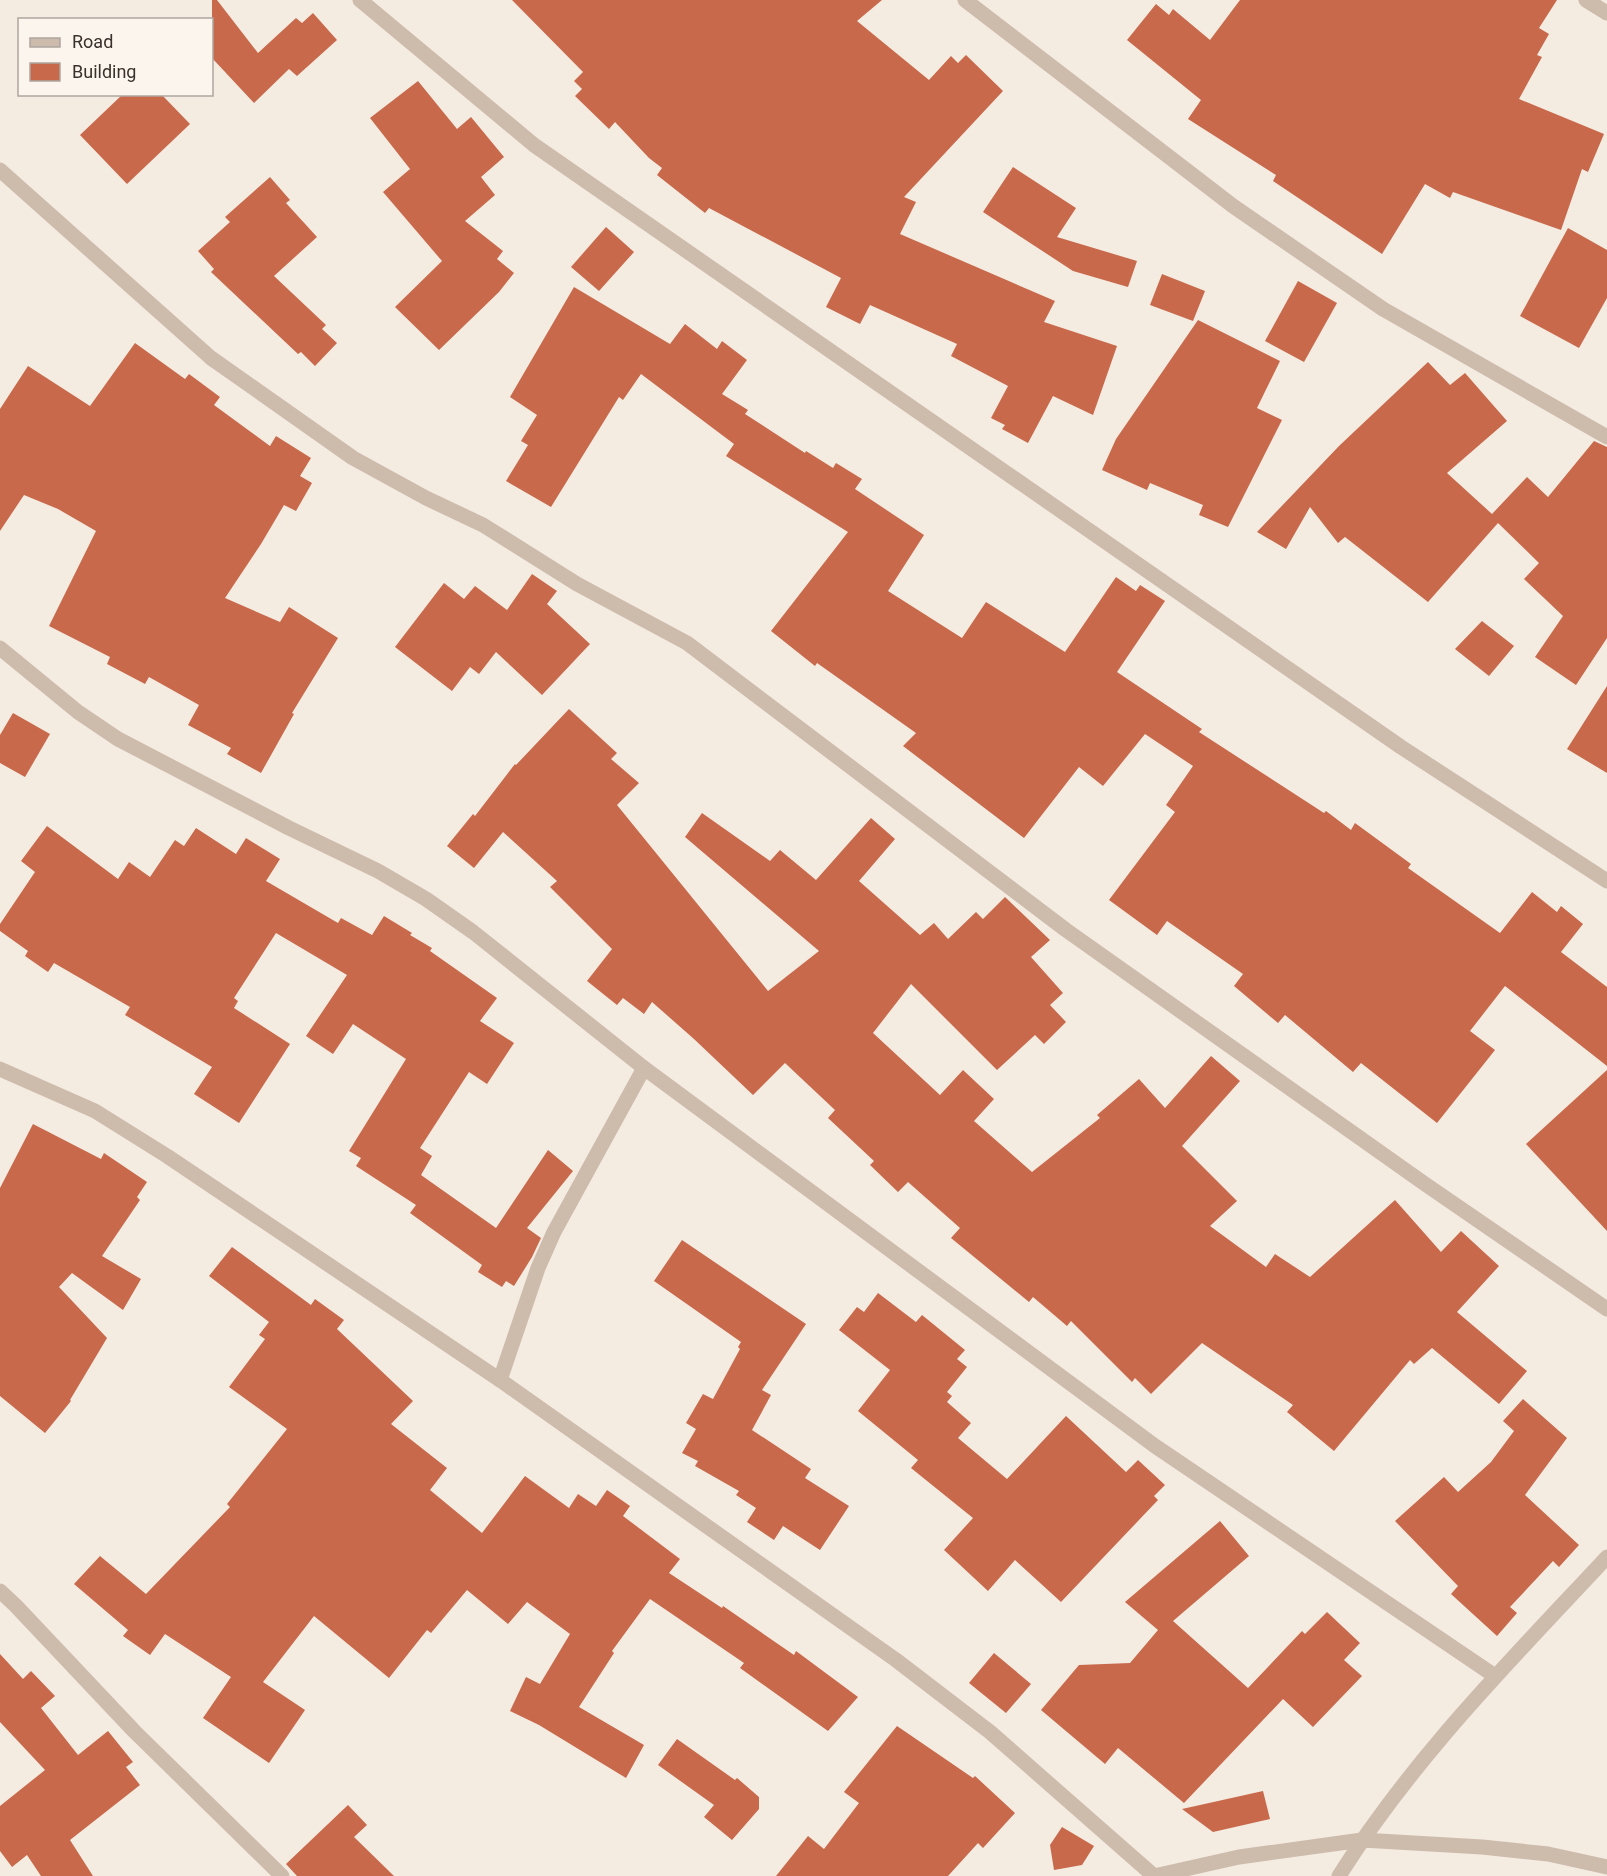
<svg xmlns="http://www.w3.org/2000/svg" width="1607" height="1876" font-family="Roboto,sans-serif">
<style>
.building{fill:#c8694b}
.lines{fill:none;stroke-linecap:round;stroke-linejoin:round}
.street{stroke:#cdbbac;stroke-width:15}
</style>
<rect width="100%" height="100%" fill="#f4ebe1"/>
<!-- building -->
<g class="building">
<path d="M212 0H217L258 53 296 18 302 23 313 13 337 40 297 76 289 69 254 103 212 58Z"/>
<path d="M512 0H882L857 21 929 80 951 56 958 63 966 55 1003 91 904 197 916 202 900 234 1055 301 1044 322 1117 346 1093 415 1053 396 1028 443 1002 429 1005 425 991 418 1008 386 951 356 957 344 870 305 860 324 826 307 841 278 709 208 705 213 657 175 662 168 649 158 615 122 609 129 575 96 582 89 574 81 583 72Z"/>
<path d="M1240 0H1557L1539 28 1549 34 1537 55 1542 57 1519 99 1604 134 1588 172 1582 169 1561 230 1453 192 1450 198 1425 184 1382 254 1273 181 1276 175 1188 119 1201 100 1127 40 1156 4 1169 15 1173 9 1210 40Z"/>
<path d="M418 81 457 129 471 117 504 157 481 177 495 195 465 221 503 251 497 259 514 273 499 292 439 350 395 307 442 261 383 192 410 169 370 118Z"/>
<path d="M123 94H161L190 124 127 184 80 135Z"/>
<path d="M1013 167 1076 208 1057 237 1137 261 1128 287 1073 271 983 212Z"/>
<path d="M270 177 290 200 286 203 317 237 274 276 326 325 322 329 337 343 315 366 301 352 298 354 211 272 214 269 198 251 230 222 225 217Z"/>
<path d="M606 227 634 252 599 291 571 267Z"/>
<path d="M1568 228 1607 250V298L1579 348 1520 316Z"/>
<path d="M1162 274 1205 291 1193 321 1150 305Z"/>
<path d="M1298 281 1337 303 1304 362 1265 341Z"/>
<path d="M574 287 670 344 685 324 717 349 722 341 747 360 722 394 748 410 745 414 805 453 806 451 833 468 836 463 862 479 855 489 924 535 888 591 962 638 986 602 1065 652 1116 577 1136 591 1140 585 1165 601 1117 672 1202 729 1199 732 1324 813 1326 811 1351 830 1355 823 1411 864 1408 868 1500 933 1532 892 1557 912 1561 906 1583 924 1561 952 1607 987V1066L1505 986 1470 1031 1495 1050 1437 1123 1361 1063 1353 1072 1285 1015 1278 1023 1234 986 1243 974 1167 921 1157 935 1109 900 1175 812 1166 805 1193 766 1145 734 1103 786 1079 767 1024 838 903 746 916 733 817 663 815 666 771 631 848 532 726 456 734 444 641 374 623 400 619 397 551 507 506 481 528 445 521 441 537 415 510 397Z"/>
<path d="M1198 320 1280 361 1257 408 1282 420 1228 527 1199 515 1203 505 1150 483 1147 490 1102 470 1116 439Z"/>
<path d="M135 343 185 379 189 374 220 397 214 405 270 446 276 436 311 458 300 476 312 483 296 511 284 505 261 544 225 598 280 622 289 607 338 638 292 713 294 714 261 773 227 754 231 748 188 725 199 705 149 677 145 684 107 664 110 657 49 626 96 531 58 509 24 495 0 531V409L28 366 90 406Z"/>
<path d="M1428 362 1450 385 1465 373 1507 421 1447 473 1492 514 1527 477 1548 497 1594 441 1607 447V638L1576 685 1535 657 1563 616 1524 579 1539 563 1498 523 1428 602 1345 537 1338 543 1310 507 1286 549 1257 532 1339 446Z"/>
<path d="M532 574 557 591 547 604 590 644 542 695 496 652 479 674 470 667 452 691 395 647 444 583 464 599 475 586 507 610Z"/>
<path d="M1482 621 1514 646 1489 676 1455 649Z"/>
<path d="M1607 686V773L1567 749Z"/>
<path d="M569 709 617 753 611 759 639 783 617 805 768 991 819 951 685 837 702 813 770 861 780 850 816 880 871 818 895 839 859 881 920 935 934 923 948 939 976 912 983 919 1005 897 1050 940 1031 957 1063 993 1050 1005 1066 1022 1044 1044 1035 1035 997 1070 911 984 873 1033 940 1095 963 1070 994 1099 974 1121 1032 1172 1100 1118 1097 1115 1139 1079 1165 1108 1211 1056 1240 1081 1182 1146 1237 1201 1210 1226 1266 1267 1275 1254 1310 1277 1395 1200 1441 1252 1461 1231 1499 1266 1457 1312 1527 1371 1499 1404 1432 1348 1414 1364 1410 1360 1334 1451 1287 1412 1293 1405 1202 1343 1151 1394 1135 1378 1132 1382 1071 1321 1067 1326 1033 1297 1029 1302 951 1238 960 1228 908 1182 898 1192 870 1165 874 1161 828 1118 835 1110 785 1063 753 1095 694 1039 652 1002 644 1014 623 998 617 1005 587 981 612 949 550 887 557 881 503 832 474 868 447 846 473 814 475 816 515 764 516 765Z"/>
<path d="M13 713 50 734 25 777 0 763V735Z"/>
<path d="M47 826 118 879 129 862 150 877 175 840 184 846 196 828 236 854 246 838 280 859 266 881 338 923 341 918 372 935 384 916 412 933 410 935 432 948 430 951 497 998 480 1021 514 1043 487 1084 469 1072 420 1148 432 1156 421 1175 496 1228 548 1150 573 1171 527 1228 541 1238 532 1257 514 1286 506 1281 502 1287 478 1272 482 1265 410 1213 416 1205 356 1166 361 1158 349 1151 406 1059 353 1024 333 1054 306 1036 347 975 276 933 234 998 238 1001 234 1008 290 1044 239 1123 194 1094 212 1067 125 1015 130 1007 54 963 48 972 25 956 28 951 0 931V924L35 872 21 861Z"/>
<path d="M1607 1070V1231L1526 1144Z"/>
<path d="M33 1124 101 1159 104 1153 147 1182 137 1197 140 1200 102 1256 141 1279 123 1310 72 1273 59 1287 107 1338 70 1400 71 1401 45 1433 0 1396V1188Z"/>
<path d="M682 1240 806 1324 762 1390 771 1395 752 1430 811 1469 805 1478 849 1506 820 1550 783 1526 774 1540 747 1522 756 1508 736 1495 739 1491 695 1466 698 1461 682 1453 696 1429 686 1423 703 1394 713 1399 740 1349 738 1347 741 1342 654 1281Z"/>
<path d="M232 1247 311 1305 315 1299 344 1320 337 1329 413 1401 391 1424 447 1468 430 1490 482 1533 525 1476 569 1508 578 1494 596 1506 607 1490 630 1506 623 1516 680 1559 669 1573 722 1608 723 1606 794 1655 796 1651 858 1697 828 1731 740 1668 744 1663 650 1599 612 1651 614 1653 579 1707 644 1745 626 1778 539 1725 510 1711 526 1677 540 1684 570 1634 527 1602 508 1624 467 1590 431 1633 427 1630 389 1678 314 1616 263 1682 305 1710 269 1763 203 1718 231 1677 165 1634 150 1655 123 1636 128 1630 74 1584 100 1556 146 1594 230 1507 227 1504 287 1429 229 1387 265 1339 259 1335 269 1322 209 1276Z"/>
<path d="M878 1293 916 1322 922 1315 965 1350 957 1359 967 1367 947 1392 952 1396 947 1402 971 1423 958 1438 1007 1479 1066 1416 1126 1472 1138 1460 1165 1485 1154 1496 1158 1500 1061 1602 1015 1560 988 1591 944 1550 973 1518 911 1468 918 1460 858 1411 890 1370 839 1330 857 1307 864 1312Z"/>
<path d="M1523 1399 1567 1438 1525 1495 1579 1545 1559 1567 1553 1561 1510 1607 1517 1613 1497 1636 1451 1594 1458 1586 1395 1521 1444 1477 1458 1492 1491 1462 1514 1431 1503 1421Z"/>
<path d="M1220 1521 1249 1556 1173 1621 1248 1688 1302 1631 1305 1634 1327 1612 1360 1643 1344 1660 1362 1676 1313 1727 1283 1699 1184 1803 1118 1748 1105 1764 1041 1710 1079 1665 1130 1663 1158 1630 1125 1602Z"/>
<path d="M994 1653 1031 1684 1006 1713 969 1683Z"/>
<path d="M0 1654 23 1679 31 1671 55 1696 41 1708 78 1755 108 1731 133 1762 126 1767 140 1785 70 1840 93 1876H41L27 1855 12 1867 0 1851V1806L45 1770 0 1722Z"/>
<path d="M897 1726 973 1778 975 1776 1015 1813 983 1848 978 1843 948 1876H776L808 1836 824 1849 859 1803 844 1792Z"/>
<path d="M677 1739 735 1780 737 1778 759 1797V1809L732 1840 704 1817 714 1805 658 1765Z"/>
<path d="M1263 1791 1270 1819 1213 1832 1182 1809Z"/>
<path d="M348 1805 367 1825 354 1837 394 1876H297L286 1864Z"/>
<path d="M1062 1827 1094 1846 1082 1865 1054 1870 1050 1845Z"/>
</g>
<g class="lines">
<!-- street -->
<g class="street">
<path d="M360 0 534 145 1401 747 1607 881"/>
<path d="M965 0 1233 206 1383 309 1607 437"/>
<path d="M1586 0 1607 13"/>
<path d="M0 170 211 358 353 458 426 498 483 525 577 584 687 643 1066 930 1425 1184 1607 1309"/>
<path d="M0 648 78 712 118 739 289 828 378 871 426 899 473 932 644 1068 1155 1446 1495 1676"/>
<path d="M0 1069 95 1111 167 1156 500 1380 896 1660 990 1732 1154 1876 1239 1857 1362 1840 1482 1847 1548 1854 1607 1867"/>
<path d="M500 1380 538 1268 554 1232 644 1068"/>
<path d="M0 1591 16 1606 134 1731 282 1876"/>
<path d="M1339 1876C1413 1758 1512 1659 1607 1557"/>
</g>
</g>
<!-- legend -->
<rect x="18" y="18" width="195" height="78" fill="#fbf5ee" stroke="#aea6a0" stroke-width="1.5"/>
<rect x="30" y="38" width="30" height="9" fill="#cdbbac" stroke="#aea6a0" stroke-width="1.5"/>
<text x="72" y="48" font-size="18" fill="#3b302b">Road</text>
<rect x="30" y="63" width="30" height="18" fill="#c8694b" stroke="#aea6a0" stroke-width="1.5"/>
<text x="72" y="78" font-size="18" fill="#3b302b">Building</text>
</svg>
